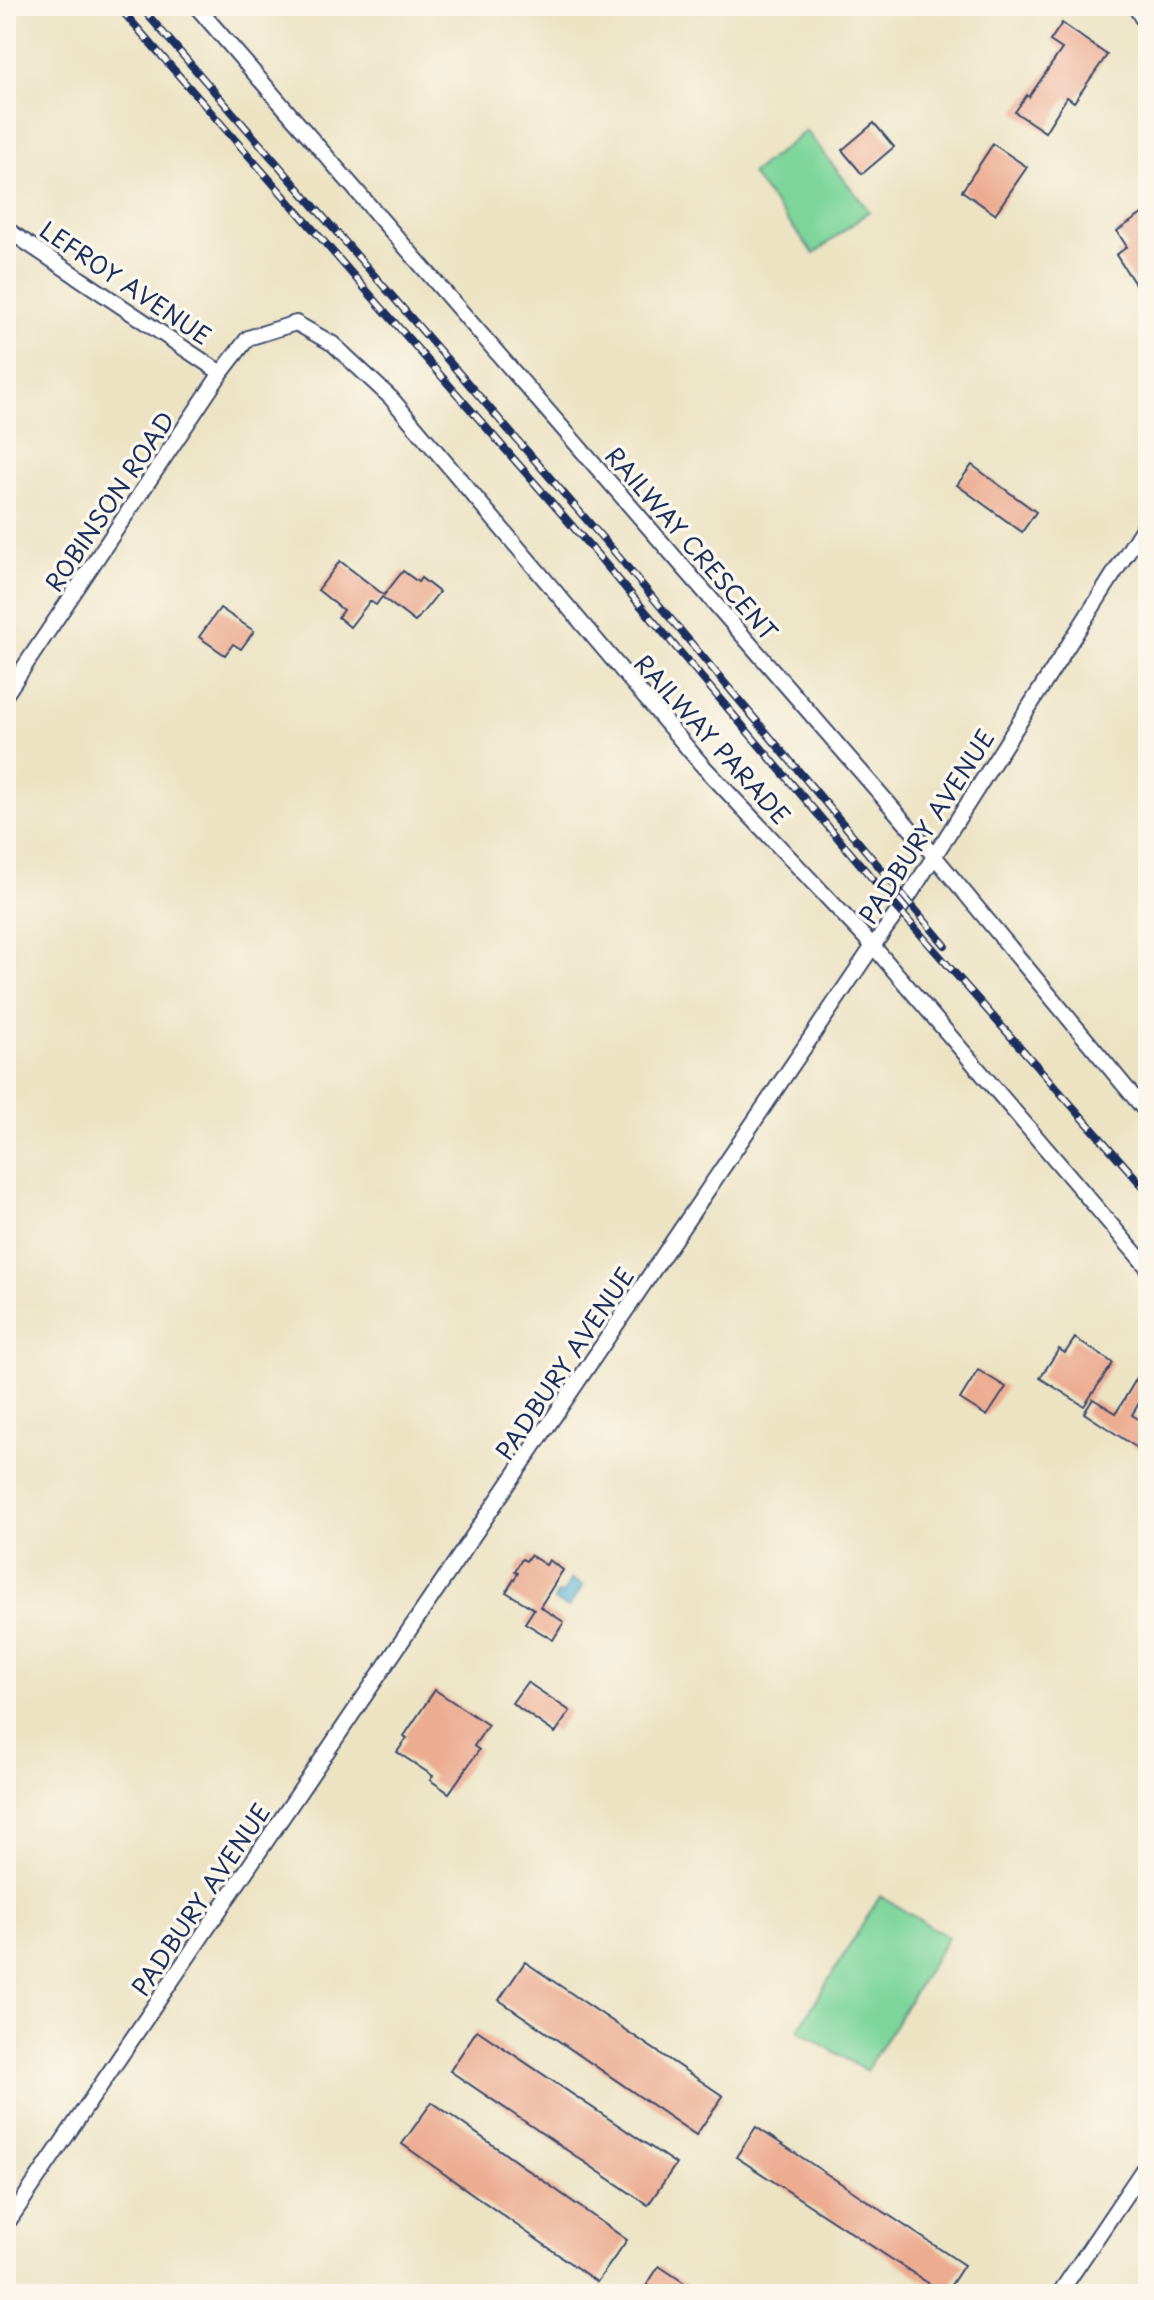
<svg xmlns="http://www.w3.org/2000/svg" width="1154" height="2300" font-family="'Playpen Sans',sans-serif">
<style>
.green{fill:#7dd59a;stroke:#4c827c;stroke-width:2}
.water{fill:#58b3d6;stroke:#3a719a;stroke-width:2}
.building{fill:#ecac91}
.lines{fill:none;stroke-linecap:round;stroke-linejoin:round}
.minor-casing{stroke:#3a4a6d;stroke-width:18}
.minor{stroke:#fff;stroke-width:14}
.rail-casing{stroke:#1b2f5e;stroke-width:8}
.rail{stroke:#fbf7ec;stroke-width:5;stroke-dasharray:15;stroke-linecap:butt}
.labels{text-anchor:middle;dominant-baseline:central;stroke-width:7;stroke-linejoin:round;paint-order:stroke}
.street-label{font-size:24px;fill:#1b2f5e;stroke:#fbf7ec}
</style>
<rect width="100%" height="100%" fill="#fbf7ec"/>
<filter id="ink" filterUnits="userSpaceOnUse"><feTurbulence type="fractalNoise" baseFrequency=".0125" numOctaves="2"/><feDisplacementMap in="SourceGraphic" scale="16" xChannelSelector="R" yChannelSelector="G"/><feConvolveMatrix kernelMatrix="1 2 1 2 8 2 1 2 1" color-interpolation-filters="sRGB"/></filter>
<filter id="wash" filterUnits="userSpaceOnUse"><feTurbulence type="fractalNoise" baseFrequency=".006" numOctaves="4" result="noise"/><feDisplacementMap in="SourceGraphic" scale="32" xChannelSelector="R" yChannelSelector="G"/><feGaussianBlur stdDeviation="1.8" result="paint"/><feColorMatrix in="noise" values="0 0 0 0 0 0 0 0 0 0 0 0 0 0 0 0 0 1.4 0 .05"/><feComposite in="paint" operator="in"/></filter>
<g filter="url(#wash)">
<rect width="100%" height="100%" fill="#ece3c3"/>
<!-- green -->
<g class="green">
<path d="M806 131 869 211 814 254 751 174Z"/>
<path d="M880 1896 948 1937 866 2071 798 2030Z"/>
</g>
<!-- water -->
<path class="water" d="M572 1579 583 1586 568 1608 554 1600 558 1593 562 1595Z"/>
<g id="blocks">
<!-- building -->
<g class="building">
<path d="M1062 23 1107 55 1074 102 1067 97 1045 132 1015 112 1027 95 1029 97 1062 49 1050 41Z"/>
<path d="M874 123 894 147 862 174 842 150Z"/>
<path d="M993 144 1027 167 995 214 962 191Z"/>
<path d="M1148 210V275L1135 284 1116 255 1127 247 1117 231Z"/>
<path d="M972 465 1036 512 1022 532 957 485Z"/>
<path d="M340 561 384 595 403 571 418 582 421 578 439 592 415 622 382 597 376 605 370 601 350 627 338 617 343 610 318 590Z"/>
<path d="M220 608 254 631 241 649 233 644 225 655 199 637Z"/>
<path d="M1075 1338 1113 1363 1084 1406 1040 1378 1059 1349 1065 1353Z"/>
<path d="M978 1370 1006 1387 987 1416 960 1399Z"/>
<path d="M1138 1376 1148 1383V1388L1132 1415 1148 1425V1455L1084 1413 1093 1399 1116 1413Z"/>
<path d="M530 1555 546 1565 549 1560 563 1570 540 1607 564 1622 553 1640 525 1623 534 1609 506 1592 518 1573 515 1571 522 1559 526 1561Z"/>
<path d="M527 1682 570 1711 555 1733 512 1703Z"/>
<path d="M435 1690 488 1725 474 1746 479 1750 449 1793 430 1780 433 1776 397 1752 407 1738 404 1736Z"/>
<path d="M525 1962 723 2096 696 2135 499 2000Z"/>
<path d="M477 2030 676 2164 648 2205 450 2071Z"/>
<path d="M432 2102 627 2240 597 2282 402 2144Z"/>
<path d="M756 2127 964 2265 945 2294 736 2157Z"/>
<path d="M659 2266 701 2294H641Z"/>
</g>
</g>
</g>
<g filter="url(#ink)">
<use href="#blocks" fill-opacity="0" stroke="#3a4a6d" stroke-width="2"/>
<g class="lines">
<!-- minor casing -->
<g class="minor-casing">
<g id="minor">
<path d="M196 6 935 857 1148 1114"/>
<path d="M1135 6 1148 28"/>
<path d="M6 229 221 373"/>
<path d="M6 694 221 373 248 338 296 323 333 344 391 398 702 765 873 946 1148 1268"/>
<path d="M6 2225 873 946 907 899 1148 520"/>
<path d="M1059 2294 1148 2162"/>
</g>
</g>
<!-- minor -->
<use href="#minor" class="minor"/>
<!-- rail casing -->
<g class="rail-casing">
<g id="rail">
<path d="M118 6 595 552 899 910 1148 1192"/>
<path d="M140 6 612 549 945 945"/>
</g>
</g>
<!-- rail -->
<use href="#rail" class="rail"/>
</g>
</g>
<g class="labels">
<!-- street labels -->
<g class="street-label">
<text transform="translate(126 282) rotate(34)">LEFROY AVENUE</text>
<text transform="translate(109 501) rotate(-56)">ROBINSON ROAD</text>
<text transform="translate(692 543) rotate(49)">RAILWAY CRESCENT</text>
<text transform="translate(713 739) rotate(48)">RAILWAY PARADE</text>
<text transform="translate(926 826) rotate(-57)">PADBURY AVENUE</text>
<text transform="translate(564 1363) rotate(-56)">PADBURY AVENUE</text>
<text transform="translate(200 1899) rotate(-56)">PADBURY AVENUE</text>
</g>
</g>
<!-- margin -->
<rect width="1154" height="2300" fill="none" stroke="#fbf7ec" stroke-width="32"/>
</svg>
